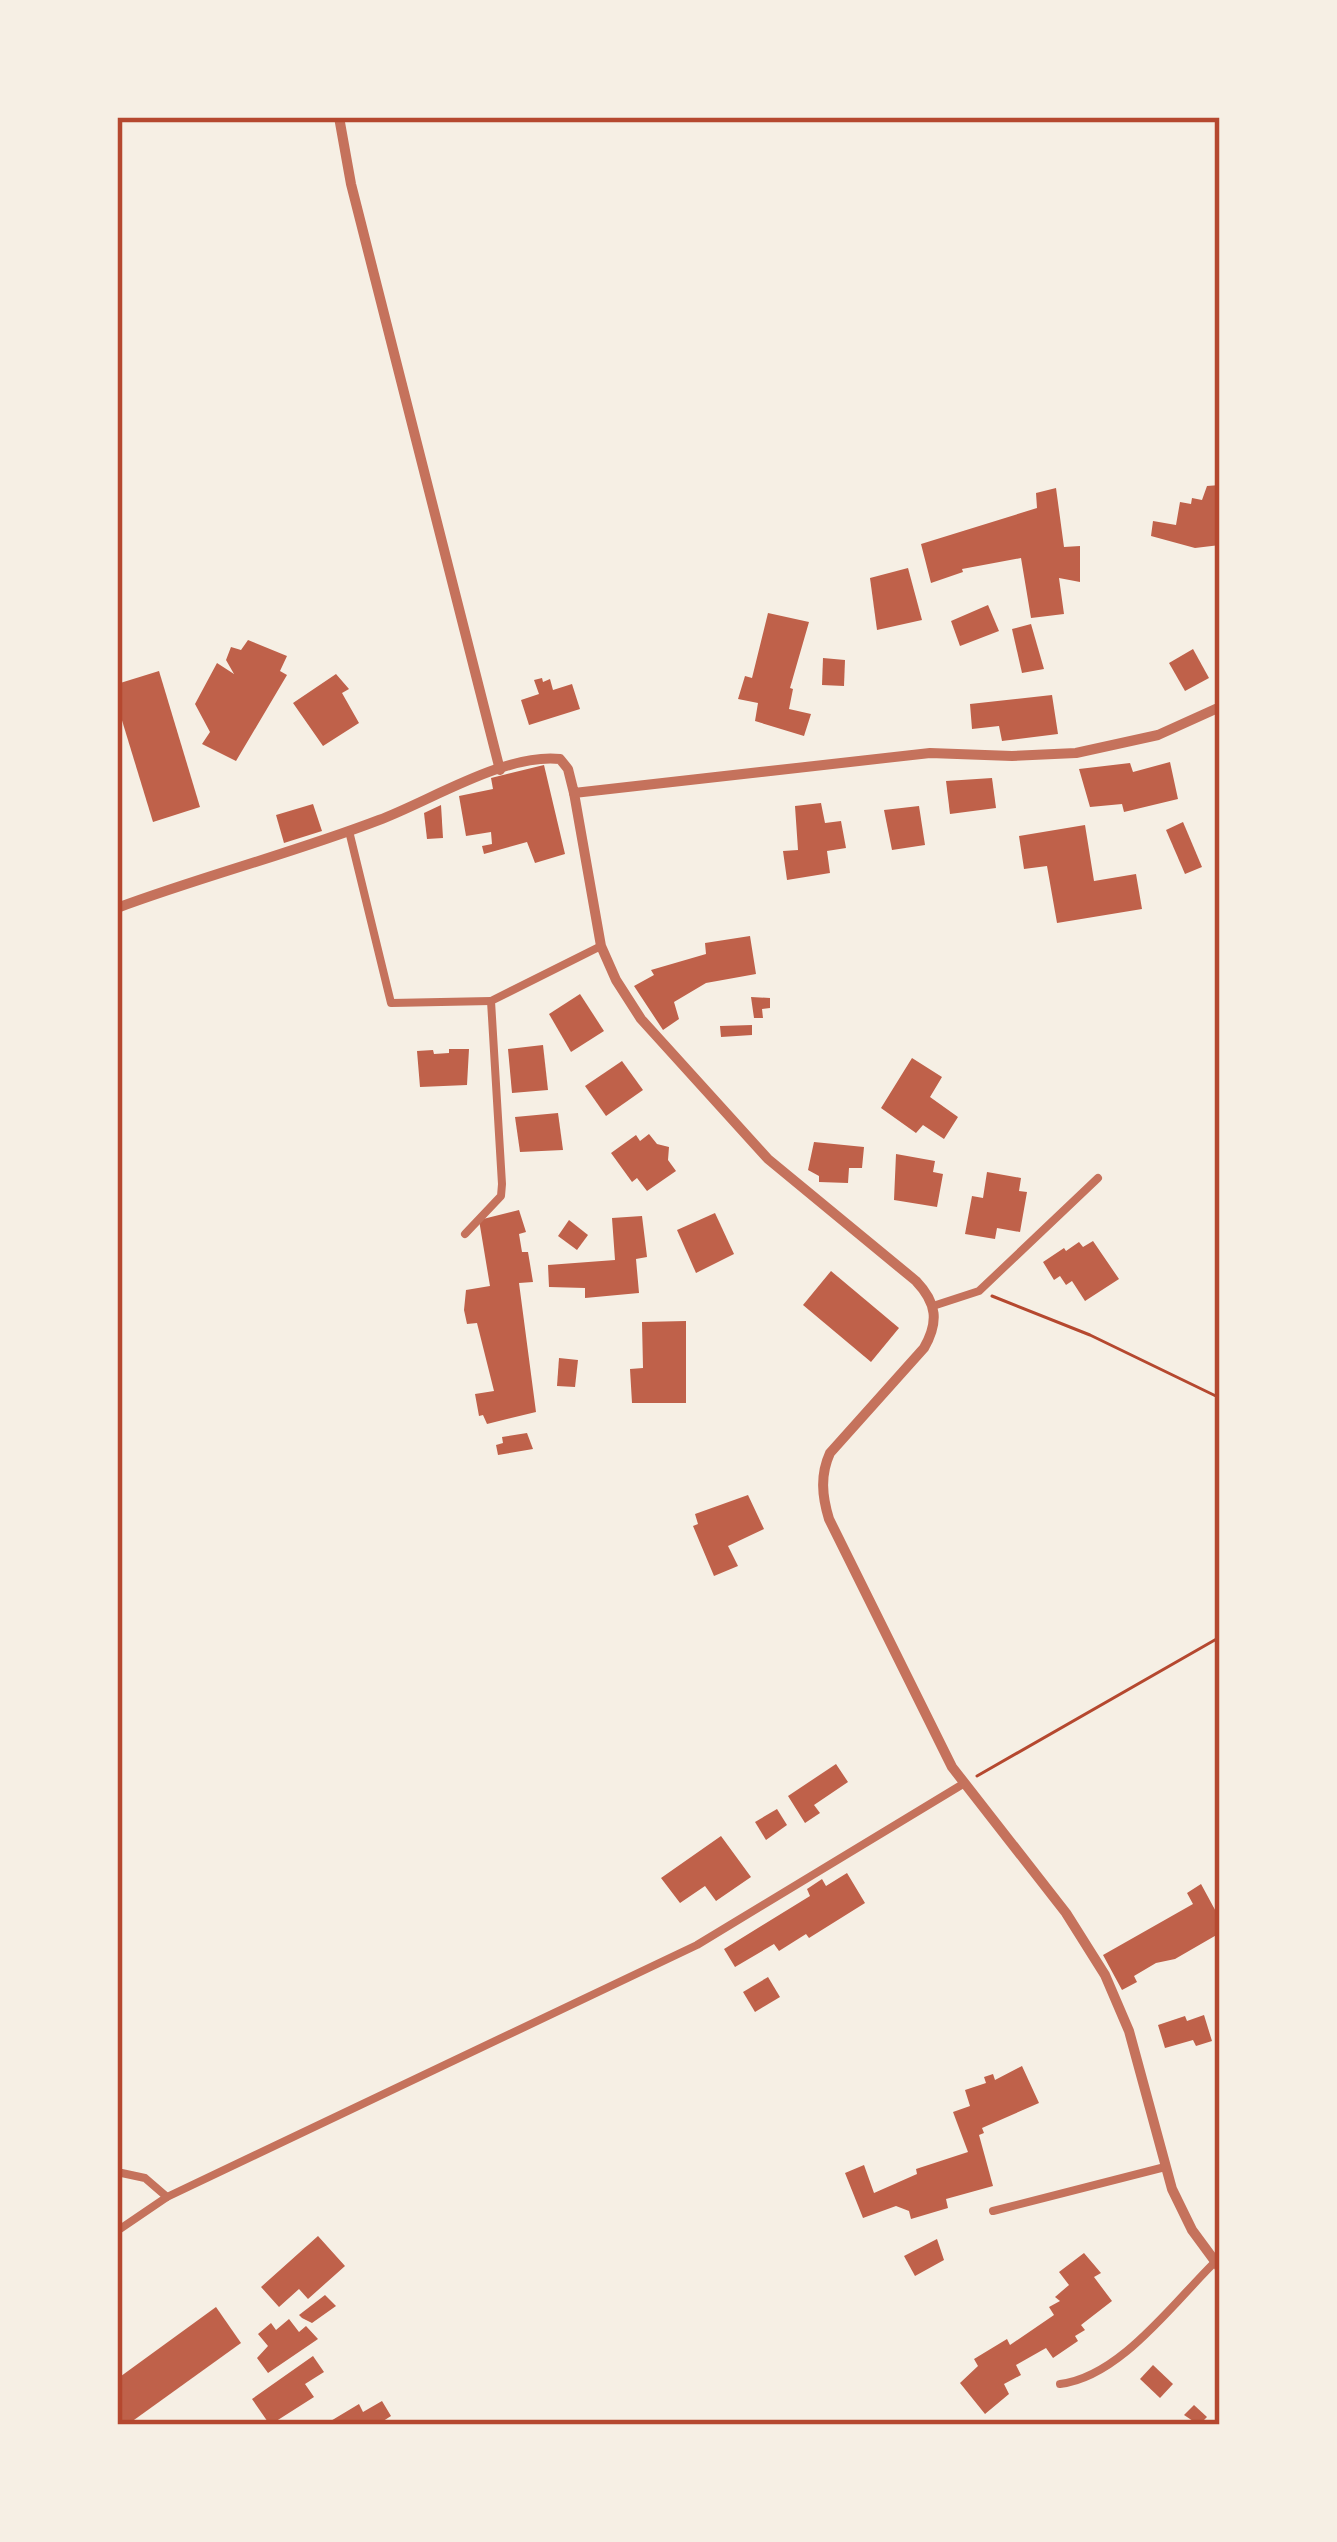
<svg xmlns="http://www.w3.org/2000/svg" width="1337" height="2542" font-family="Quicksand,sans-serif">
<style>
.building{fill:#bf614a}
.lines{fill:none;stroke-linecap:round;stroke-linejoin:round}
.path{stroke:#b5482f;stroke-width:3}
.minor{stroke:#c5725c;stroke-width:8}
.tertiary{stroke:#c5725c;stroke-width:10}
.neatline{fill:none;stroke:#b5482f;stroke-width:4.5}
</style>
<rect width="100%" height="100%" fill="#f6efe4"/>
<!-- building -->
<g class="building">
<path d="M1220 485V545L1195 548 1151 536 1153 521 1176 525 1180 502 1191 504 1192 498 1202 500 1207 486Z"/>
<path d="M1056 488 1064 547 1080 546V582L1059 578 1064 614 1031 618 1021 558 962 569 963 572 931 583 921 544 1037 508 1036 493Z"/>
<path d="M908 568 922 620 877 630 870 578Z"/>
<path d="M988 605 999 631 960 646 951 621Z"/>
<path d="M768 613 809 622 790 688 793 689 789 709 811 714 804 736 755 721 758 703 738 699 745 676 752 678Z"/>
<path d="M1031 624 1044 669 1022 673 1012 629Z"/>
<path d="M248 640 287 656 280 671 287 675 236 761 202 744 210 732 195 704 217 663 234 674 226 660 231 647 241 650Z"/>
<path d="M1193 649 1209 678 1185 691 1169 663Z"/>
<path d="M823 658 845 660 844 686 822 685Z"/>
<path d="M159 671 200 807 153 822 117 704V684Z"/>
<path d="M336 674 349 689 342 693 359 723 323 746 293 703Z"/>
<path d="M542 678 543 682 550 679 553 690 572 684 580 709 529 725 521 700 539 694 534 680Z"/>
<path d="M1052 695 1058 734 1002 741 999 726 972 729 970 704Z"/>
<path d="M1170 762 1178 799 1124 812 1122 804 1090 807 1079 769 1130 763 1133 772Z"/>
<path d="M544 765 565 854 535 863 527 842 484 854 482 846 492 844 491 832 466 836 459 796 493 789 491 778Z"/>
<path d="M992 778 996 808 950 814 946 781Z"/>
<path d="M821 803 825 823 841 821 846 848 827 851 830 873 787 880 783 851 798 850 795 806Z"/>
<path d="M313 804 322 831 284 843 276 815Z"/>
<path d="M441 805 443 838 427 839 424 813Z"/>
<path d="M919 806 925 845 892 850 884 810Z"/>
<path d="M1183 822 1202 867 1185 874 1166 830Z"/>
<path d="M1085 825 1094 881 1136 874 1142 909 1057 923 1047 866 1024 869 1019 836Z"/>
<path d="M750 936 756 974 706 983 674 1002 679 1019 663 1030 634 986 654 975 651 970 706 954 705 943Z"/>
<path d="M580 994 604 1031 571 1052 549 1014Z"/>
<path d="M751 997 770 998V1008L762 1009 763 1018H754Z"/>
<path d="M752 1025V1035L721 1037 720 1026Z"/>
<path d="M543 1045 548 1090 512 1093 508 1049Z"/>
<path d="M449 1049H469L467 1085 420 1087 417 1051 433 1050 434 1054 449 1053Z"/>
<path d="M912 1058 942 1077 930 1097 958 1117 944 1139 923 1125 916 1133 881 1108Z"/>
<path d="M622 1061 643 1090 606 1116 585 1086Z"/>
<path d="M558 1113 563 1150 520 1152 515 1117Z"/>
<path d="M649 1134 657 1144 669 1147 668 1160 676 1171 647 1191 637 1178 632 1182 611 1153 636 1135 640 1141Z"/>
<path d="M814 1142 864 1147 862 1168H849L848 1183 819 1182V1176L808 1170Z"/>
<path d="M896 1154 935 1161 933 1172 943 1174 937 1207 894 1200Z"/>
<path d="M987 1172 1021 1178 1019 1191 1027 1192 1020 1232 997 1228 995 1239 965 1234 972 1196 983 1198Z"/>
<path d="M519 1210 526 1232 519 1234 522 1252H528L533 1282 519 1283 536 1412 487 1424 483 1415 479 1416 475 1394 494 1391 477 1323 467 1324 464 1310 466 1290 490 1286 479 1220Z"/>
<path d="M715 1213 734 1254 696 1273 677 1230Z"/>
<path d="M642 1216 647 1257 636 1259 639 1293 585 1298V1288L549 1287 548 1265 615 1260 612 1218Z"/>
<path d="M569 1220 588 1235 577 1250 558 1236Z"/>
<path d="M1093 1241 1119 1279 1085 1301 1072 1281 1066 1285 1060 1276 1054 1280 1043 1262 1064 1248 1066 1251 1079 1242 1083 1247Z"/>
<path d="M831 1271 899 1328 871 1362 803 1305Z"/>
<path d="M686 1321V1403H632L630 1369 643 1368 642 1322Z"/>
<path d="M559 1358 578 1360 575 1387 557 1386Z"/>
<path d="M527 1433 533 1449 498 1455 496 1445 503 1443 502 1437Z"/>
<path d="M748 1495 764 1529 728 1546 738 1566 714 1576 693 1526 698 1524 695 1514Z"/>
<path d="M836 1764 848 1782 814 1805 820 1813 805 1823 788 1796Z"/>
<path d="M777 1809 787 1825 766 1840 755 1822Z"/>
<path d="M721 1836 751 1877 716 1901 705 1886 680 1903 661 1878Z"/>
<path d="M847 1873 865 1903 809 1938 806 1934 779 1951 774 1944 735 1967 724 1949 810 1896 807 1889 822 1879 826 1886Z"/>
<path d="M1201 1884 1220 1919V1933L1175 1959 1156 1963 1134 1976 1137 1982 1122 1990 1103 1955 1193 1904 1187 1893Z"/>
<path d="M768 1977 780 1997 755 2012 743 1992Z"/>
<path d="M1204 2015 1212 2041 1196 2046 1193 2040 1165 2048 1158 2025 1185 2016 1187 2021Z"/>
<path d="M1022 2066 1039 2103 982 2128 984 2133 979 2135 993 2186 946 2199 948 2208 911 2219 909 2211 896 2206 863 2218 845 2173 864 2165 874 2193 917 2174 916 2169 968 2152 953 2112 970 2106 965 2090 986 2083 984 2077 993 2074 995 2080Z"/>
<path d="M318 2236 345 2266 308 2299 299 2289 279 2307 261 2287Z"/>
<path d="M937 2239 944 2260 915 2276 904 2256Z"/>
<path d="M1084 2253 1101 2273 1094 2277 1112 2301 1081 2325 1085 2330 1075 2336 1078 2341 1053 2358 1046 2348 1016 2365 1021 2375 1004 2384 1009 2394 985 2414 960 2383 978 2366 974 2359 1007 2339 1010 2345 1054 2315 1049 2307 1060 2301 1055 2297 1069 2285 1059 2272Z"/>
<path d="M325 2295 336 2306 312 2323 302 2318 299 2315Z"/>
<path d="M216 2307 241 2343 127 2425H117V2379Z"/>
<path d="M289 2319 299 2332 306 2326 318 2339 268 2373 257 2358 268 2346 258 2334 271 2323 276 2330Z"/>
<path d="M313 2356 324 2372 305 2384 314 2397 270 2425 252 2399Z"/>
<path d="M1153 2365 1173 2384 1160 2398 1140 2379Z"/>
<path d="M382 2401 391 2416 377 2425H324L359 2404 363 2412Z"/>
<path d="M1194 2405 1207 2417 1199 2425 1184 2415Z"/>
</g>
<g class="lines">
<!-- path -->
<g class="path">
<path d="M992 1296 1090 1335 1220 1398"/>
<path d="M977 1776 1220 1637"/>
</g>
<!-- minor -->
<g class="minor">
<path d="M349 831 391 1003 491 1001"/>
<path d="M465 1234 501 1196 502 1184 491 1001 601 946"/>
<path d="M933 1306 979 1291 1098 1178"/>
<path d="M117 2172 145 2178 167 2197"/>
<path d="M993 2211 1165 2167"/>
<path d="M117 2231 167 2197 697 1945 963 1784"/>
<path d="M1060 2384C1120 2377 1173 2303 1215 2262"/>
</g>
<!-- tertiary -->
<g class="tertiary">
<path d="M339 117 351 184 500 770"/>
<path d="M574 793 601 946 616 980 641 1019 768 1159 916 1281C937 1303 939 1322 924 1348L830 1453C820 1475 822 1496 829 1519L952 1767 1066 1913 1105 1975 1129 2031 1172 2189 1192 2230 1220 2268"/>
<path d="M117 908C203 876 293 853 379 820 430 801 505 753 560 759L568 769 574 793 930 753 1012 756 1076 753 1158 735 1220 707"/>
</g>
</g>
<!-- border -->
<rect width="1337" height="2542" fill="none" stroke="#f6efe4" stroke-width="240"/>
<rect x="120" y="120" width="1097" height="2302" class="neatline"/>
</svg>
